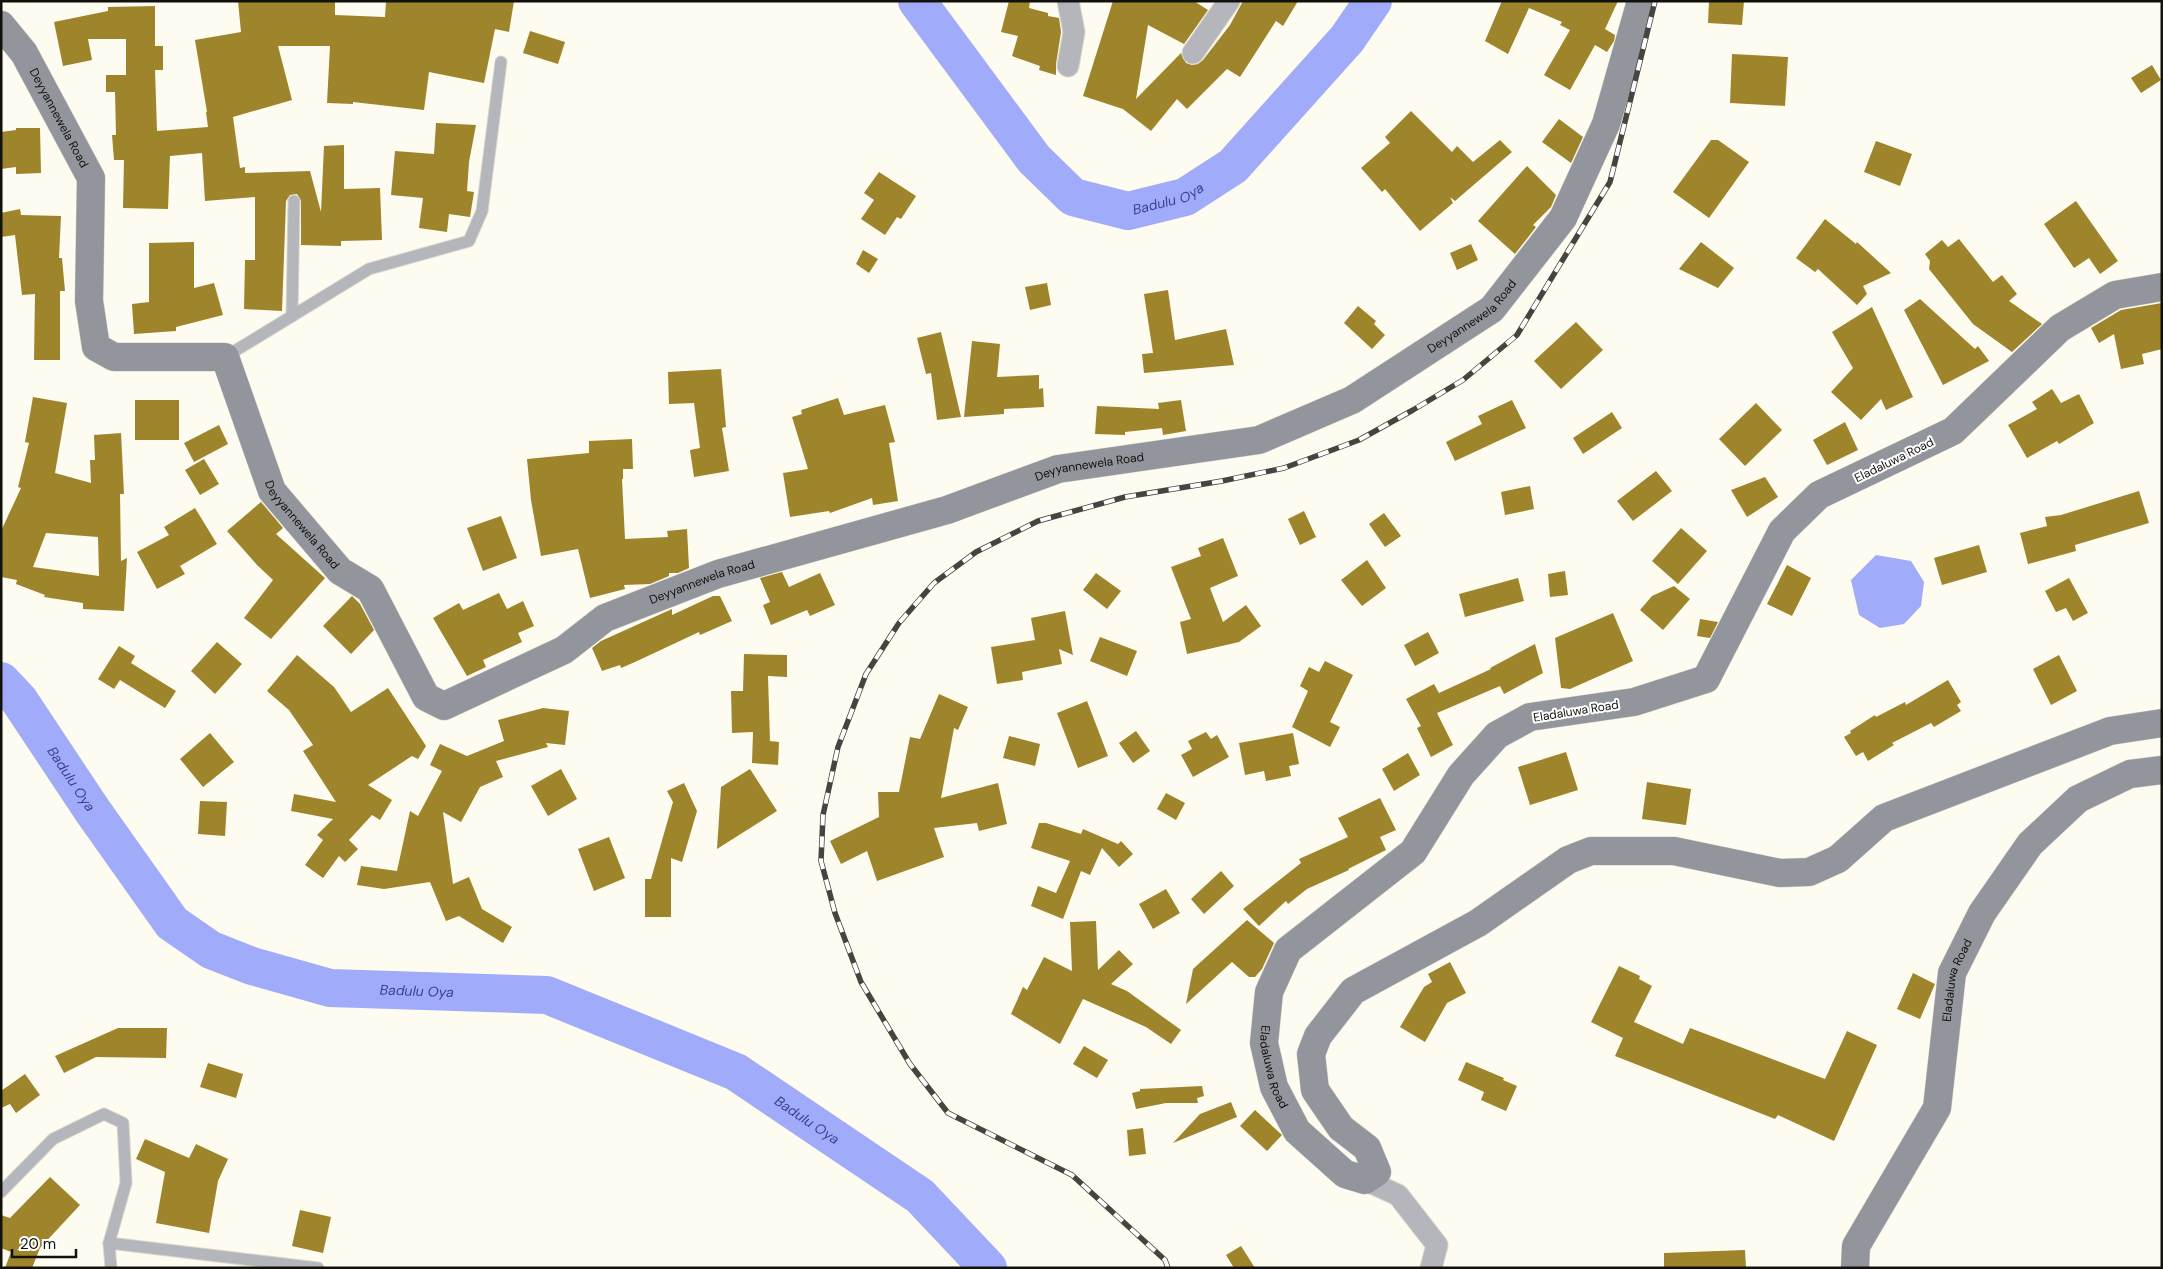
<svg xmlns="http://www.w3.org/2000/svg" width="2163" height="1269" font-family="'DM Sans',sans-serif">
<style>
.water{fill:#a0acf9}
.lines{fill:none;stroke-linecap:round;stroke-linejoin:round}
.river{stroke:#a0acf9;stroke-width:38}
.building{fill:#9e852b;fill-rule:evenodd}
.lane-casing{stroke:#d8d6cc;stroke-width:13}
.street-casing{stroke:#d8d6cc;stroke-width:23}
.secondary-casing{stroke:#d8d6cc;stroke-width:29}
.lane{stroke:#b5b6bc;stroke-width:11}
.street{stroke:#b5b6bc;stroke-width:21}
.secondary{stroke:#93959d;stroke-width:28}
.rail-casing{stroke:#46443e;stroke-width:5.5}
.rail{stroke:#fff;stroke-width:4;stroke-dasharray:11;stroke-linecap:butt}
.labels{text-anchor:middle;dominant-baseline:central;stroke-width:4;stroke-linejoin:round;paint-order:stroke}
.street-label{font-size:12px;fill:#12110c;stroke:#fff}
.water-label{font-size:14px;font-style:italic;fill:#3c3f97;stroke:#fff}
</style>
<rect width="100%" height="100%" fill="#fefbf0"/>
<!-- water -->
<path class="water" d="M1876 555 1911 561 1924 582 1921 606 1904 624 1880 628 1859 615 1851 580Z"/>
<g class="lines">
<!-- river -->
<g class="river">
<path id="s1" d="M917 1 1034 159 1073 197 1128 211 1185 197 1233 166 1347 39 1373 1"/>
<path id="s2" d="M1 681 19 700 92 810 172 923 211 950 252 966 330 988 547 995 736 1072 920 1196 988 1268"/>
</g>
</g>
<!-- building -->
<g class="building">
<path d="M238 1H335V15L385 17 386 1H514L509 32 495 29 484 83 429 72 424 110 353 102V104L327 103 330 46H278L292 100 233 117 240 168 245 167V173L310 171 321 212 324 146 344 145V189L380 188 382 240 341 241V246L301 245V201L297 194 290 195 286 201 282 311 244 309 245 260H255V197L205 201 202 153 170 156 168 209 123 208 124 160H114L112 135H116L115 92H106V75H126V39H88L92 60 63 66 54 22 108 11V7L155 6V46H163V70H155L157 131 208 127 206 112H207L195 40 241 32Z"/>
<path d="M1009 1H1030L1029 8 1048 13V16L1059 18 1061 32 1056 64V75L1039 70 1040 66 1012 56 1018 36 1001 32Z"/>
<path d="M1113 1H1194L1208 10 1184 44 1148 25 1136 99 1181 53 1186 63 1192 65 1198 64 1203 60 1230 25 1243 1H1298L1283 26 1276 21 1240 77 1227 69 1187 109 1177 99 1151 131 1123 109 1083 96Z"/>
<path d="M1502 1H1618L1605 29 1615 35 1614 41 1607 52 1595 45 1570 90 1544 75 1570 30 1560 25 1562 22 1529 8 1508 54 1485 41Z"/>
<path d="M1709 1H1744L1742 25 1708 23Z"/>
<path d="M530 31 565 42 558 64 523 53Z"/>
<path d="M1732 54 1788 57 1785 106 1730 103Z"/>
<path d="M2152 65 2161 80 2141 93 2131 78Z"/>
<path d="M1411 111 1452 152 1457 146 1473 162 1500 140 1512 152 1455 201 1450 197 1453 203 1420 231 1385 189 1382 192 1361 168 1390 143 1385 137Z"/>
<path d="M1559 119 1583 137 1571 163 1542 142Z"/>
<path d="M436 123 476 125 469 162 467 191 474 192 470 217 449 214 447 232 419 228 423 198 391 195 395 151 434 154Z"/>
<path d="M16 128H40L41 173 16 174V167L1 169V132L16 130Z"/>
<path d="M1711 140H1718L1749 162 1709 218 1673 192Z"/>
<path d="M1876 141 1912 154 1900 186 1864 172Z"/>
<path d="M1527 166 1556 195 1551 207 1533 225 1536 227 1515 254 1478 221Z"/>
<path d="M879 172 916 196 901 219 897 217 885 235 861 219 874 200 864 193Z"/>
<path d="M2076 201 2118 261 2100 274 2089 258 2074 268 2044 224Z"/>
<path d="M20 209 21 215 61 216 59 258H62L65 291H60V360H34L35 294 22 295 15 235 1 237V213Z"/>
<path d="M1825 219 1856 244 1857 242 1891 273 1863 286 1867 294 1857 305 1818 269 1815 272 1796 258Z"/>
<path d="M1959 239 1993 282 2002 275 2017 294 2009 301 2042 324 2012 352 1973 324 1929 269 1930 261 1925 254 1942 240 1948 247Z"/>
<path d="M194 242V288L214 283 223 315 176 327V331L134 334 132 304 149 302V243Z"/>
<path d="M1701 242 1734 268 1718 288 1679 269Z"/>
<path d="M1471 244 1478 260 1457 270 1450 253Z"/>
<path d="M863 250 878 259 869 273 856 264Z"/>
<path d="M1047 283 1051 305 1030 310 1025 287Z"/>
<path d="M1168 290 1175 340 1226 329 1234 365 1144 373 1142 354 1153 353 1144 294Z"/>
<path d="M1920 299 1975 349 1978 346 1989 361 1943 385 1904 310Z"/>
<path d="M2162 303V349L2142 354 2144 364 2121 369 2114 334 2099 343 2091 328 2121 310Z"/>
<path d="M1358 306 1376 321 1374 324 1385 335 1372 349 1344 323Z"/>
<path d="M1872 307 1913 397 1886 410 1881 399 1861 420 1831 392 1853 368 1832 332Z"/>
<path d="M1576 322 1603 350 1561 389 1534 361Z"/>
<path d="M941 332 961 417 937 420 931 373 926 374 917 338Z"/>
<path d="M972 341 1000 344 997 377 1039 375V389L1043 388 1044 407 1004 409V414L964 417Z"/>
<path d="M721 369 726 427 722 428 729 471 694 477 690 450 700 448 694 403 669 404 668 372Z"/>
<path d="M2052 389 2061 403 2079 394 2094 423 2059 444 2057 441 2027 458 2008 425 2037 409 2032 402Z"/>
<path d="M33 397 67 403 55 473 91 483 90 460H95L94 435 121 433 124 494H120L121 561 127 558 124 611 83 609V603L44 597 45 595 16 584 17 580 1 577V531L21 488 18 487 29 443 25 442ZM46 533 98 537 99 576 33 567Z"/>
<path d="M838 398 844 415 885 405 895 442 889 443 898 501 873 505 872 498 830 513 829 511 790 517 783 473 808 469 792 417 802 414 801 410Z"/>
<rect x="135" y="400" width="44" height="40"/>
<path d="M1181 400 1186 431 1163 435 1162 428 1125 432V435L1095 434 1097 406 1159 409 1158 403Z"/>
<path d="M1512 400 1526 428 1455 461 1446 442 1482 424 1478 416Z"/>
<path d="M1756 403 1782 430 1745 466 1719 439Z"/>
<path d="M1612 412 1622 428 1583 454 1573 438Z"/>
<path d="M1845 422 1858 450 1827 465 1813 440Z"/>
<path d="M219 425 228 444 194 462 184 443Z"/>
<path d="M632 439 633 469H623V479H622L625 539 668 537 667 531 687 529 689 568 678 573H669V576L650 584 624 585 625 589 590 598 578 549 541 556 531 500 527 459 589 453V441Z"/>
<path d="M204 459 219 484 200 495 185 470Z"/>
<path d="M1656 471 1672 491 1633 521 1617 501Z"/>
<path d="M1765 477 1778 497 1747 517 1731 490Z"/>
<path d="M1530 486 1534 509 1505 515 1501 492Z"/>
<path d="M2139 491 2149 523 2075 545 2076 551 2028 564 2020 533 2047 526 2045 517 2061 515Z"/>
<path d="M261 502 283 528 276 534 325 578 271 639 244 618 273 580 257 565 227 531Z"/>
<path d="M195 508 217 544 180 566 185 574 157 589 137 552 169 535 164 527Z"/>
<path d="M1304 511 1316 537 1300 545 1288 519Z"/>
<path d="M1384 513 1401 536 1385 547 1369 524Z"/>
<path d="M501 516 517 558 483 571 467 528Z"/>
<path d="M1681 528 1707 551 1678 584 1652 561Z"/>
<path d="M1223 538 1238 576 1210 588 1223 622 1246 605 1261 626 1239 642 1187 654 1180 622 1191 619 1171 567 1201 556 1198 548Z"/>
<path d="M1979 545 1987 572 1942 585 1934 558Z"/>
<path d="M1367 560 1386 588 1362 606 1341 580Z"/>
<path d="M1787 565 1811 578 1792 616 1767 604Z"/>
<path d="M1565 571 1568 595 1550 597 1548 574Z"/>
<path d="M782 572 789 587 820 573 835 605 810 616 807 610 771 625 763 605 770 602 760 578Z"/>
<path d="M1096 573 1121 591 1107 609 1083 590Z"/>
<path d="M1518 578 1524 601 1465 617 1459 594Z"/>
<path d="M2069 578 2088 613 2073 621 2066 608 2056 612 2045 591Z"/>
<path d="M1674 586 1690 599 1663 630 1640 610 1652 596Z"/>
<path d="M499 593 507 609 523 601 534 626 518 633 522 642 483 660 486 667 467 676 433 618 459 603 463 610Z"/>
<path d="M352 596 360 604 374 630 351 654 323 626Z"/>
<path d="M713 596H720L732 621 700 635 699 632 635 662 621 668 620 665 602 671 592 648 601 641 672 609V615Z"/>
<path d="M1065 611 1073 655 1059 649 1062 664 1022 672 1023 680 997 684 991 647 1035 640 1031 618Z"/>
<path d="M1613 613 1633 661 1570 689 1561 688 1555 638Z"/>
<path d="M1700 619 1718 622 1710 638 1697 636Z"/>
<path d="M1428 632 1439 653 1415 666 1404 645Z"/>
<path d="M1100 637 1137 651 1127 676 1090 661Z"/>
<path d="M217 642 242 664 215 694 191 671Z"/>
<path d="M1535 644 1543 673 1504 694 1500 686 1437 713 1453 745 1431 757 1417 728 1421 726 1406 699 1434 684 1439 693 1491 669 1490 668Z"/>
<path d="M119 646 135 656 131 663 176 691 165 708 120 680 114 689 98 679Z"/>
<path d="M744 654 787 655V677L768 676 770 741 779 742 778 765 752 763 753 732 732 733 731 691H743Z"/>
<path d="M297 655 334 687 351 712 388 688 426 746 418 759 412 756 368 785 392 800 380 820 372 815 349 840 358 849 345 862 339 856 323 878 305 865 323 840 317 835 333 819 291 811 294 794 336 802 303 751 313 745 289 710 267 691Z"/>
<path d="M2059 655 2077 691 2051 705 2033 669Z"/>
<path d="M1325 661 1353 675 1330 722 1340 727 1330 747 1292 727 1308 691 1300 686 1309 667 1319 672Z"/>
<path d="M1948 680 1961 702 1957 705 1961 711 1934 727 1931 723 1892 743 1894 745 1868 761 1863 752 1856 756 1844 737 1851 733 1850 731 1875 715 1876 717 1905 702 1906 705Z"/>
<path d="M939 694 968 707 958 730 954 728 941 798 998 783 1007 824 979 831 977 823 934 828 944 857 877 881 867 851 841 864 830 841 879 817 878 792H899L910 737 920 739Z"/>
<path d="M1087 701 1108 756 1078 768 1057 713Z"/>
<path d="M543 708 569 711 565 745 546 743 548 747 496 761 503 777 480 787 461 822 443 812 453 884 469 877 482 909 512 927 503 943 459 916 446 921 430 882 384 889 357 885 361 866 397 871 410 811 418 816 442 771 430 765 440 744 467 756 504 741 498 720Z"/>
<path d="M1136 731 1150 751 1133 763 1119 743Z"/>
<path d="M1206 732 1211 739 1217 735 1229 757 1193 777 1181 755 1192 749 1188 741Z"/>
<path d="M210 733 234 762 203 787 180 759Z"/>
<path d="M1293 733 1299 764 1289 766 1291 776 1266 781 1264 771 1245 775 1239 743Z"/>
<path d="M1009 736 1040 744 1035 766 1003 758Z"/>
<path d="M1566 752 1578 790 1530 805 1518 767Z"/>
<path d="M1408 753 1420 775 1394 791 1382 769Z"/>
<path d="M561 769 577 799 548 816 531 786Z"/>
<path d="M750 769 777 811 717 849 721 787Z"/>
<path d="M1647 782 1691 789 1686 825 1642 819Z"/>
<path d="M684 783 697 811 682 862 671 858V917H645V879H651L673 802 667 791Z"/>
<path d="M1166 793 1185 803 1176 820 1157 809Z"/>
<path d="M1380 798 1396 830 1380 837 1386 850 1348 869 1349 870 1307 889 1288 904 1286 901 1259 926 1243 909 1301 863 1299 859 1348 837 1338 818Z"/>
<path d="M200 801 227 802 225 836 198 834Z"/>
<path d="M1039 823H1046L1081 834 1083 829 1118 844 1121 841 1133 854 1119 867 1102 848 1090 875 1081 871 1063 919 1031 906 1038 886 1056 893 1070 861 1031 848Z"/>
<path d="M609 837 625 878 594 891 578 849Z"/>
<path d="M1221 871 1234 886 1204 914 1191 899Z"/>
<path d="M1166 889 1180 913 1153 929 1139 904Z"/>
<path d="M1247 920 1274 943 1262 969 1255 977H1249L1232 962 1186 1004 1193 969Z"/>
<path d="M1096 921 1098 970 1119 950 1133 964 1111 984 1127 991 1181 1030 1171 1044 1146 1027 1083 999 1060 1044 1011 1014 1023 987 1027 990 1044 957 1072 971 1070 922Z"/>
<path d="M1450 962 1466 993 1447 1003 1425 1042 1400 1027 1424 987 1432 982 1428 974Z"/>
<path d="M1619 966 1640 976 1639 979 1652 986 1634 1022 1683 1044 1690 1028 1825 1079 1847 1031 1877 1045 1834 1141 1778 1115 1775 1119 1615 1056 1623 1038 1591 1022Z"/>
<path d="M1913 973 1935 984 1920 1019 1897 1009Z"/>
<path d="M118 1028H167L166 1058 96 1057 64 1073 55 1056Z"/>
<path d="M1084 1046 1108 1060 1097 1078 1073 1064Z"/>
<path d="M1466 1062 1504 1078 1503 1080 1517 1086 1506 1111 1481 1100 1484 1092 1458 1080Z"/>
<path d="M208 1063 243 1074 236 1098 200 1087Z"/>
<path d="M25 1074 40 1095 16 1113 10 1104 1 1108V1091Z"/>
<path d="M1202 1086 1204 1096 1197 1098 1198 1103H1166L1136 1109 1132 1093 1140 1091V1089Z"/>
<path d="M1231 1102 1237 1117 1173 1143 1200 1114Z"/>
<path d="M1255 1110 1282 1135 1267 1151 1240 1126Z"/>
<path d="M1143 1128 1146 1154 1129 1156 1127 1130Z"/>
<path d="M145 1139 189 1158 196 1144 228 1159 218 1181 209 1233 156 1223 165 1172 136 1159Z"/>
<path d="M50 1177 80 1205 40 1248 32 1268H5L11 1252 1 1248V1215L10 1218Z"/>
<path d="M300 1210 331 1217 323 1253 292 1246Z"/>
<path d="M1241 1246 1255 1268H1234L1226 1255Z"/>
<path d="M1745 1250 1746 1268H1664V1253Z"/>
</g>
<g class="lines">
<!-- lane casing -->
<g class="lane-casing">
<g id="lane">
<path d="M292 316 294 201"/>
<path d="M225 357 369 269 469 241 482 211 501 62"/>
<path d="M1 1192 53 1139 104 1114 123 1123 126 1183 109 1243 111 1268"/>
<path d="M109 1243 318 1268"/>
</g>
</g>
<!-- street casing -->
<g class="street-casing">
<g id="street">
<path d="M1068 1 1074 32 1068 66"/>
<path d="M1193 53 1229 1"/>
<path d="M1365 1180 1398 1195 1437 1245 1431 1268"/>
</g>
</g>
<!-- secondary casing -->
<g class="secondary-casing">
<g id="secondary">
<path id="s3" d="M1 25 24 53 91 178 89 301 96 347 114 357H225L272 491 340 571 370 589 426 697 444 706 564 650 605 618 718 574 947 510 1058 469 1259 440 1352 400 1492 309 1563 218 1606 124 1641 1"/>
<path id="s4" d="M2162 287 2115 295 2060 328 1953 431 1819 495 1782 531 1706 679 1634 702 1530 717 1497 735 1461 775 1413 852 1288 950 1269 992 1264 1043 1274 1087 1297 1131 1345 1174 1365 1180 1377 1172 1367 1148 1341 1128 1315 1090 1311 1054 1318 1036 1353 991 1478 923 1568 860 1591 851H1674L1780 873 1809 872 1838 859 1884 818 2110 731 2162 723"/>
<path id="s5" d="M1855 1268 1856 1246 1937 1108 1952 973 1982 913 2030 844 2078 799 2130 774 2162 770"/>
</g>
</g>
<!-- lane -->
<use href="#lane" class="lane"/>
<!-- street -->
<use href="#street" class="street"/>
<!-- secondary -->
<use href="#secondary" class="secondary"/>
<!-- rail casing -->
<g class="rail-casing">
<path id="rail" d="M1168 1268 1165 1260 1072 1175 948 1113 910 1064 861 982 835 913 821 861 823 815 838 747 866 674 899 623 934 583 976 552 1038 521 1125 497 1222 481 1284 468 1359 440 1413 410 1463 380 1517 335 1610 182 1655 1"/>
</g>
<!-- rail -->
<use href="#rail" class="rail"/>
</g>
<g class="labels">
<!-- street labels -->
<g class="street-label">
<text stroke="none"><textPath href="#s3" startOffset="110">Deyyannewela Road</textPath></text>
<text stroke="none"><textPath href="#s3" startOffset="2016">Deyyannewela Road</textPath></text>
<text transform="translate(1894 460) rotate(-26)">Eladaluwa Road</text>
<text stroke="none"><textPath href="#s3" startOffset="1596">Deyyannewela Road</textPath></text>
<text stroke="none"><textPath href="#s3" startOffset="666">Deyyannewela Road</textPath></text>
<text stroke="none"><textPath href="#s3" startOffset="1191">Deyyannewela Road</textPath></text>
<text transform="translate(1576 711) rotate(-9)">Eladaluwa Road</text>
<text stroke="none"><textPath href="#s5" startOffset="312">Eladaluwa Road</textPath></text>
<text stroke="none"><textPath href="#s4" startOffset="1271">Eladaluwa Road</textPath></text>
</g>
<!-- water labels -->
<g class="water-label">
<text stroke="none"><textPath href="#s1" startOffset="350">Badulu Oya</textPath></text>
<text stroke="none"><textPath href="#s2" startOffset="121">Badulu Oya</textPath></text>
<text stroke="none"><textPath href="#s2" startOffset="556">Badulu Oya</textPath></text>
<text stroke="none"><textPath href="#s2" startOffset="976">Badulu Oya</textPath></text>
</g>
</g>
<!-- border -->
<rect width="2163" height="1269" fill="none" stroke="#12110c" stroke-width="5"/>
<!-- scale -->
<path d="M12 1249v8h64v-8" fill="none" stroke="#12110c" stroke-width="2.5"/>
<text x="20" y="1249" font-size="15" fill="#12110c" stroke="#ffffff" stroke-width="4" paint-order="stroke">20 m</text>
</svg>
